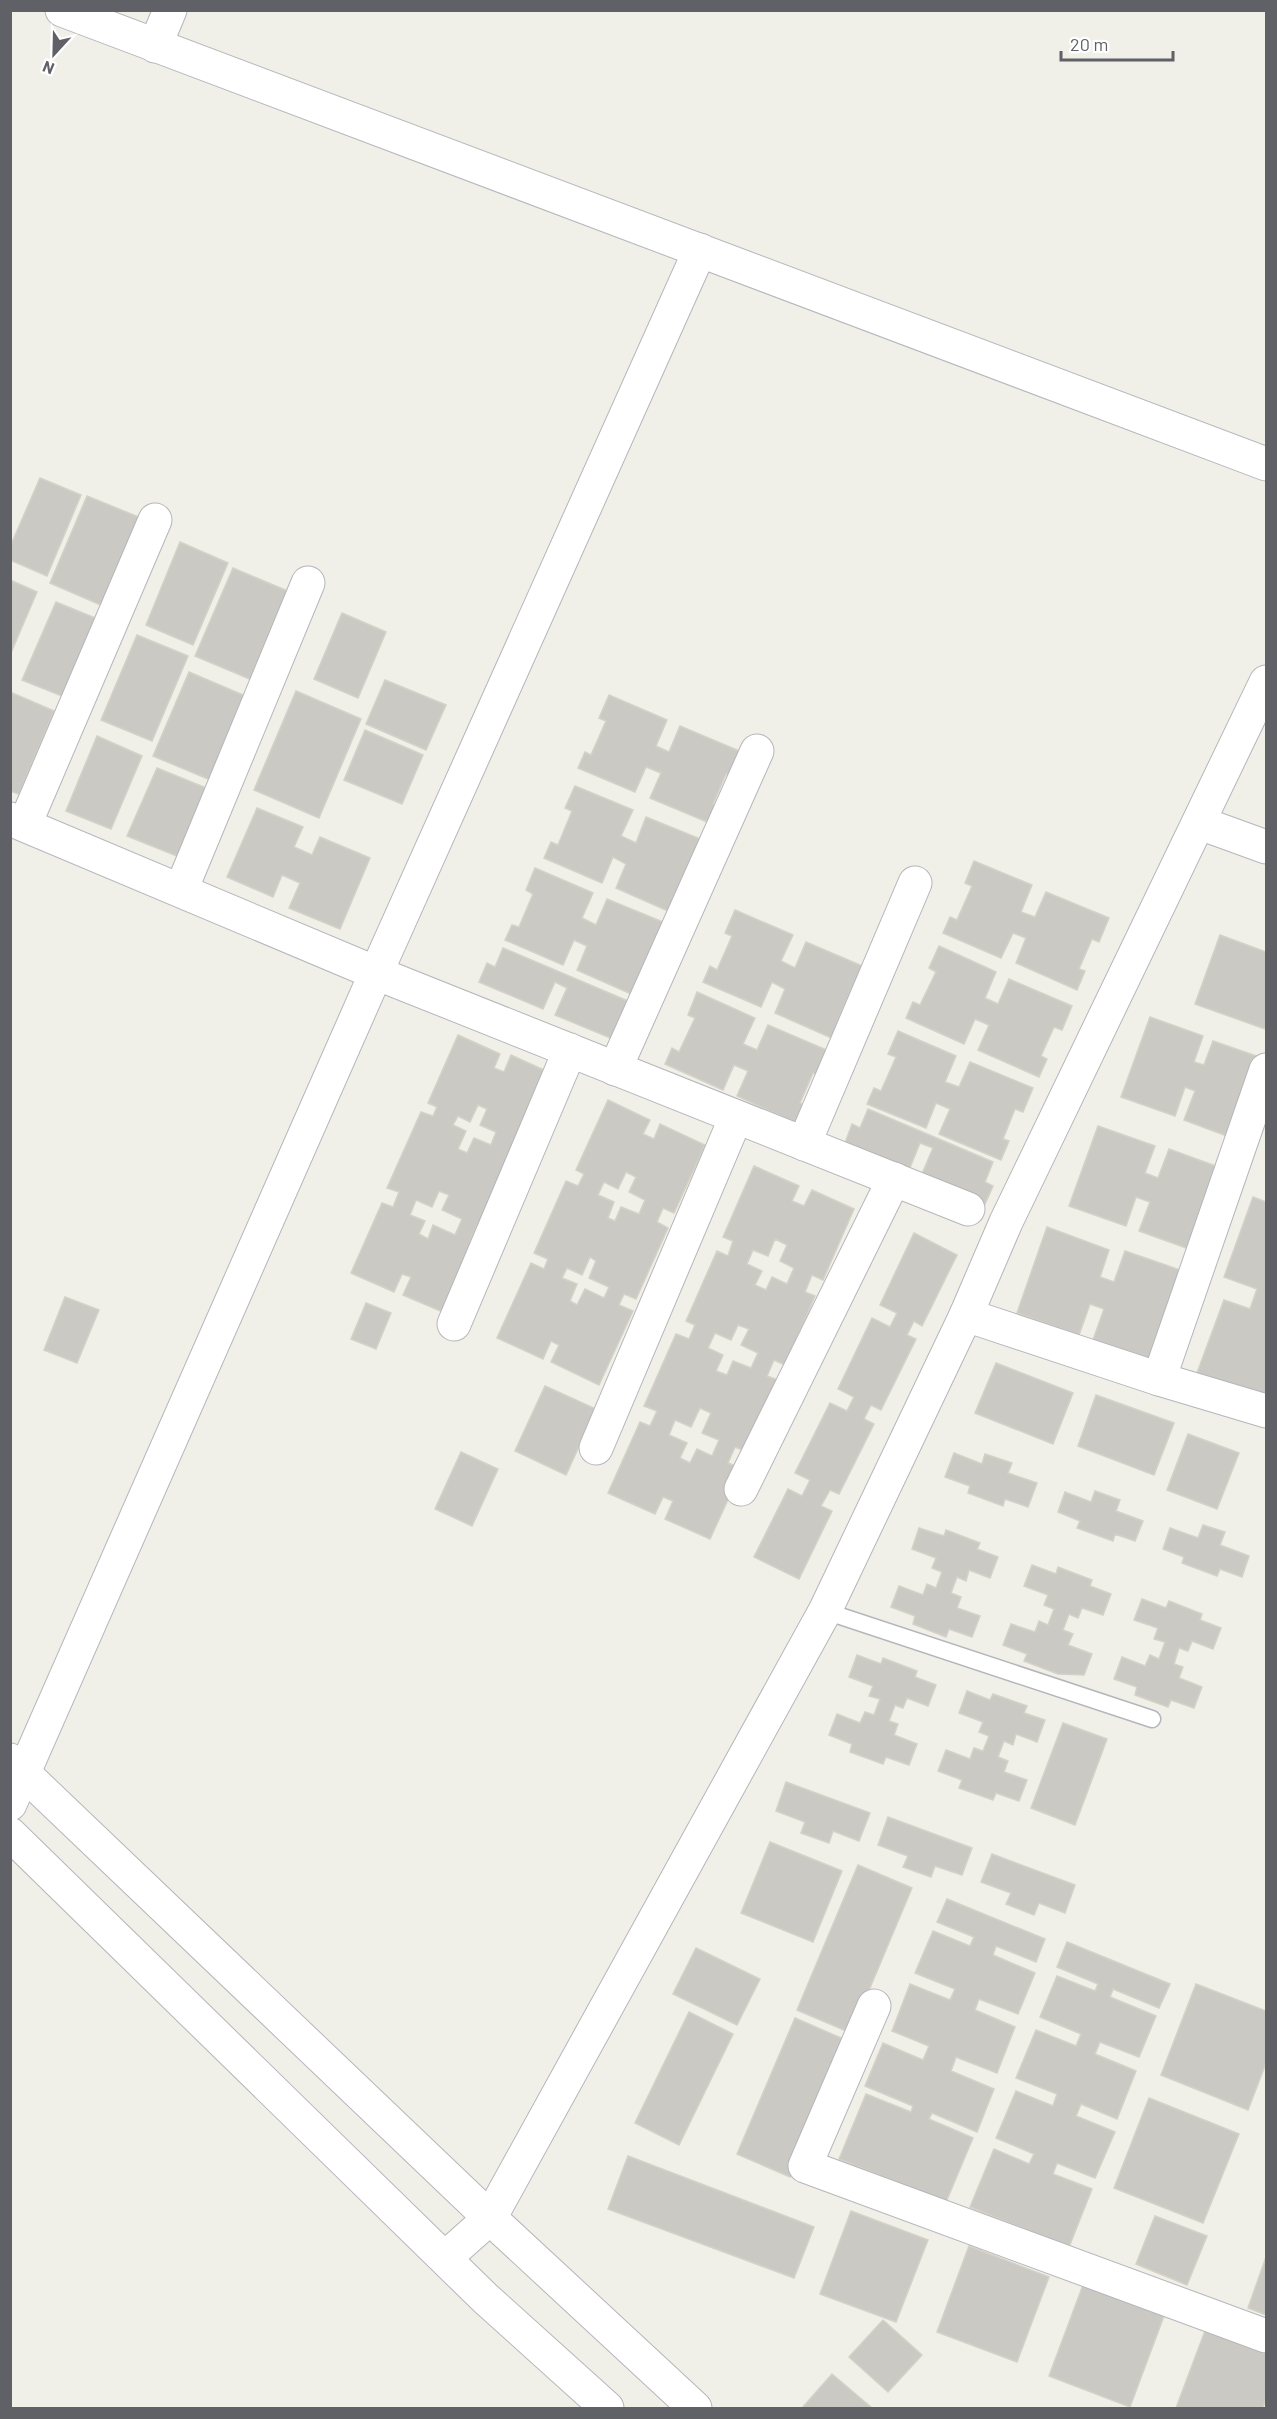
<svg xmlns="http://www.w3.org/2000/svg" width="1277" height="2419" font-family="Barlow,sans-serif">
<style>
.building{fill:#cbc9c4;stroke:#d4d2c6;stroke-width:1.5;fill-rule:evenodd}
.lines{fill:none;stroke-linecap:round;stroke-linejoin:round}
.service-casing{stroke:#b5b6bb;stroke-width:19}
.minor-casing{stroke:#b5b6bb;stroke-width:35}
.tertiary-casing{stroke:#b5b6bb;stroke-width:35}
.service{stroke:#fff;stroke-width:16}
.minor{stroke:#fff;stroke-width:33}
.tertiary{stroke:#fff;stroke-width:33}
</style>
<rect width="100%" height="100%" fill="#f0efe8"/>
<!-- building -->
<g class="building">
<path d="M40 478 81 495 47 576 10 560V547Z"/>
<path d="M87 496 141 518 103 606 50 583Z"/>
<path d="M180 542 228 563 193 645 146 625Z"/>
<path d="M233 568 297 595 259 683 195 656Z"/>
<path d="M10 580 37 592 10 655Z"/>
<path d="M56 602 95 618 62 696 22 680Z"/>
<path d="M342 613 386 632 358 698 314 679Z"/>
<path d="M137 635 188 656 152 741 101 720Z"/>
<path d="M189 672 250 698 215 782 153 756Z"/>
<path d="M385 680 446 705 426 750 366 724Z"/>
<path d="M296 691 361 719 319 818 254 790Z"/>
<path d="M10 692 54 711 19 794 10 791Z"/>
<path d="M609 695 667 720 656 746 669 752 680 726 744 753 733 777 726 774 713 804 719 806 712 824 650 798 661 773 646 767 635 792 578 768 585 752 591 755 606 721 599 718Z"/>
<path d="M365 730 423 755 402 804 344 780Z"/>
<path d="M97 736 142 756 111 829 66 811Z"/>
<path d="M157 768 211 790 182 858 127 836Z"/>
<path d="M575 786 633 810 621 836 636 843 646 817 710 843 677 915 616 888 626 864 613 857 602 883 544 858 551 842 558 845 572 811 565 808Z"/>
<path d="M257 808 303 827 294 847 312 855 320 837 370 858 340 929 289 908 300 883 282 875 273 897 227 877Z"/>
<path d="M974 861 1032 885 1021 912 1035 917 1046 892 1109 918 1099 942 1092 939 1079 969 1085 971 1077 990 1016 963 1026 938 1013 933 1001 958 943 933 950 917 957 920 972 886 965 883Z"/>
<path d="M535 868 593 893 582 918 596 925 607 899 670 925 638 997 577 970 587 946 574 940 563 965 505 940 512 925 519 927 533 894 526 890Z"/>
<path d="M735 910 793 935 781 961 795 968 806 942 869 969 858 993 851 990 838 1020 844 1022 836 1040 775 1013 785 989 772 982 761 1007 703 982 710 966 717 970 732 936 725 933Z"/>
<path d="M1220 935 1266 952V1024L1265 1029 1195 1004Z"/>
<path d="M939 946 996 972 985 998 998 1004 1009 979 1072 1006 1062 1030 1054 1027 1041 1056 1047 1059 1039 1077 978 1050 989 1025 975 1019 964 1044 906 1018 913 1002 920 1005 936 972 929 968Z"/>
<path d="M503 948 628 1001 620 1042 555 1015 567 988 555 982 543 1009 479 982 487 963 495 967Z"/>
<path d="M697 992 755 1018 743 1044 757 1050 768 1025 831 1052 821 1076 813 1073 800 1103 806 1106 798 1124 737 1096 748 1071 734 1065 723 1090 665 1064 672 1048 679 1052 695 1018 688 1015Z"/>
<path d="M1150 1017 1203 1036 1194 1062 1204 1065 1213 1041 1265 1059 1235 1139 1184 1120 1195 1091 1185 1087 1175 1116 1121 1097Z"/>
<path d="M898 1031 956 1056 945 1082 959 1087 970 1062 1033 1088 1023 1112 1015 1109 1003 1139 1009 1141 1001 1160 939 1134 950 1109 936 1103 926 1128 867 1104 874 1088 881 1091 896 1057 888 1054Z"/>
<path d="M458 1035 500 1054 494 1068 504 1072 511 1055 557 1076 489 1231 477 1225 470 1241 480 1246 450 1315 403 1295 411 1277 402 1274 394 1292 351 1273 382 1203 393 1207 399 1192 387 1188 421 1112 433 1116 437 1107 428 1103ZM478 1105 487 1109 480 1125 496 1132 491 1145 474 1138 467 1153 458 1149 466 1131 453 1125 458 1116 470 1122ZM439 1191 449 1195 442 1210 462 1219 455 1235 433 1225 428 1239 419 1234 425 1221 410 1215 416 1200 432 1207Z"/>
<path d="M608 1100 650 1120 643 1134 654 1139 660 1124 705 1145 674 1213 663 1208 657 1222 668 1228 636 1299 624 1294 619 1305 633 1311 599 1385 551 1362 559 1345 551 1341 543 1359 497 1338 531 1263 544 1269 548 1259 534 1253 566 1181 578 1186 584 1174 576 1170ZM626 1172 636 1177 629 1192 645 1200 639 1214 621 1207 615 1221 608 1218 614 1202 598 1195 604 1182 618 1189ZM590 1257 596 1261 589 1278 609 1287 604 1298 585 1289 577 1305 570 1301 577 1284 562 1278 567 1268 582 1275Z"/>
<path d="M868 1109 993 1162 985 1182 993 1186 985 1204 921 1176 933 1148 920 1143 909 1170 845 1143 852 1124 860 1128Z"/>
<path d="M1098 1126 1155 1146 1145 1173 1158 1178 1169 1149 1221 1168 1192 1250 1139 1231 1150 1202 1136 1197 1126 1226 1069 1206Z"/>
<path d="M754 1166 799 1186 792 1201 804 1206 812 1190 854 1209 823 1280 812 1275 805 1292 815 1296 785 1365 774 1360 767 1376 778 1380 747 1452 735 1447 728 1463 742 1469 710 1539 665 1519 673 1501 663 1497 655 1514 608 1493 640 1422 650 1426 657 1411 644 1406 676 1334 689 1339 695 1325 686 1321 717 1251 728 1256 733 1241 723 1237ZM775 1239 787 1245 780 1261 794 1268 787 1284 772 1277 766 1290 755 1285 762 1271 747 1264 753 1250 768 1256ZM738 1325 749 1329 741 1345 758 1353 751 1368 733 1361 727 1375 716 1371 723 1355 708 1348 715 1333 731 1340ZM700 1408 711 1413 702 1433 719 1440 712 1456 697 1449 690 1463 680 1458 687 1443 669 1435 675 1420 691 1427Z"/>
<path d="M1253 1197 1266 1202V1398L1197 1373 1224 1300 1250 1309 1257 1289 1224 1277Z"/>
<path d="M1047 1227 1109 1250 1100 1277 1114 1282 1125 1251 1180 1270 1148 1360 1093 1340 1104 1309 1090 1304 1079 1335 1017 1313Z"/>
<path d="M914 1233 957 1255 922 1326 914 1321 907 1335 916 1339 881 1410 871 1405 864 1419 874 1424 839 1494 830 1490 821 1506 832 1511 799 1579 754 1557 788 1489 802 1496 810 1480 795 1473 830 1403 847 1411 854 1397 838 1389 872 1318 890 1327 897 1313 880 1305Z"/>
<path d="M65 1297 99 1310 77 1363 44 1350Z"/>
<path d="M366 1303 391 1313 376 1349 351 1339Z"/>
<path d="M996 1363 1073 1393 1053 1444 975 1413Z"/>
<path d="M545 1386 596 1409 566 1475 515 1451Z"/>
<path d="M1096 1395 1174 1423 1154 1475 1078 1446Z"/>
<path d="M1188 1434 1239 1453 1217 1509 1167 1490Z"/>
<path d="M461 1452 498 1469 472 1526 435 1509Z"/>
<path d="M954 1453 982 1464 985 1454 1012 1463 1008 1473 1037 1483 1028 1507 1005 1499 1003 1506 968 1493 970 1486 945 1477Z"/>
<path d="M1095 1491 1120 1500 1116 1511 1143 1521 1135 1541 1115 1534 1113 1541 1077 1528 1080 1521 1058 1512 1065 1492 1091 1502Z"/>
<path d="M1203 1525 1225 1532 1220 1545 1249 1556 1242 1577 1220 1569 1217 1576 1182 1563 1184 1557 1163 1549 1170 1528 1198 1538Z"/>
<path d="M919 1528 944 1536 946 1530 980 1543 977 1549 998 1557 990 1578 969 1570 966 1581 957 1577 951 1593 961 1597 957 1608 980 1616 972 1637 949 1629 946 1637 913 1624 915 1616 891 1607 899 1586 923 1595 927 1584 936 1588 942 1572 932 1568 936 1558 912 1549Z"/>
<path d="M1032 1565 1056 1574 1058 1567 1092 1580 1090 1586 1111 1594 1103 1615 1082 1608 1078 1618 1069 1614 1063 1630 1073 1634 1068 1645 1092 1654 1084 1675 1058 1674 1024 1661 1027 1654 1003 1645 1011 1624 1035 1632 1039 1621 1048 1625 1054 1609 1044 1605 1048 1595 1024 1586Z"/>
<path d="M1142 1599 1166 1608 1169 1601 1202 1614 1200 1620 1221 1628 1213 1649 1192 1641 1188 1651 1179 1648 1174 1664 1183 1667 1179 1678 1202 1687 1194 1708 1171 1700 1168 1707 1135 1695 1137 1687 1114 1679 1122 1657 1145 1666 1150 1655 1159 1659 1165 1642 1154 1639 1158 1628 1134 1620Z"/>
<path d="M857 1655 881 1664 883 1658 917 1671 915 1677 936 1685 928 1706 907 1698 903 1708 895 1705 889 1721 898 1724 894 1735 917 1744 909 1765 886 1757 883 1764 850 1752 852 1744 829 1735 837 1714 860 1723 865 1712 874 1715 880 1699 869 1696 873 1686 849 1677Z"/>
<path d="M967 1691 990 1700 993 1694 1027 1706 1024 1713 1045 1720 1037 1742 1016 1734 1013 1745 1004 1741 998 1757 1008 1761 1004 1772 1027 1780 1019 1801 996 1793 993 1800 959 1788 962 1780 938 1771 946 1750 970 1759 974 1748 983 1751 989 1736 979 1732 983 1722 959 1713Z"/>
<path d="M1063 1723 1107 1739 1075 1825 1031 1808Z"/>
<path d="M786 1782 870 1813 859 1841 833 1831 829 1843 801 1833 805 1822 776 1811Z"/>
<path d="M888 1817 972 1848 962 1875 935 1866 931 1877 903 1867 908 1856 878 1845Z"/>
<path d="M770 1842 842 1871 813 1942 741 1913Z"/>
<path d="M992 1854 1075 1885 1065 1913 1039 1903 1034 1915 1006 1904 1011 1893 981 1882Z"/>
<path d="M858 1865 912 1888 851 2033 797 2010Z"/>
<path d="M947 1899 1045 1939 1036 1962 996 1946 993 1955 1035 1973 1018 2014 979 1999 975 2010 1015 2027 997 2073 956 2057 951 2071 994 2089 977 2132 932 2113 929 2119 973 2138 946 2202 839 2159 866 2094 911 2112 913 2106 865 2086 883 2043 923 2060 929 2046 892 2031 910 1984 950 2000 955 1989 915 1973 933 1931 970 1946 974 1937 937 1922Z"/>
<path d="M1067 1942 1170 1984 1159 2008 1113 1989 1110 1997 1156 2016 1139 2057 1100 2042 1095 2054 1136 2071 1117 2119 1081 2104 1076 2116 1115 2132 1095 2178 1057 2163 1053 2174 1092 2189 1069 2247 970 2207 994 2149 1029 2164 1034 2154 996 2138 1016 2091 1053 2106 1057 2094 1016 2078 1036 2030 1076 2046 1081 2034 1040 2017 1057 1976 1095 1991 1098 1984 1057 1967Z"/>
<path d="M696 1948 760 1979 737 2025 673 1994Z"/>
<path d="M1196 1984 1266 2011V2063L1248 2110 1161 2075Z"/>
<path d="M689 2012 733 2034 679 2145 635 2123Z"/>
<path d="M795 2018 848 2041 790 2177 737 2154Z"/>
<path d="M1149 2098 1239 2134 1203 2223 1114 2188Z"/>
<path d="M628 2156 814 2227 794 2278 608 2209Z"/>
<path d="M851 2211 928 2240 896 2322 820 2294Z"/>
<path d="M1155 2216 1207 2236 1187 2285 1136 2264Z"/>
<path d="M969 2246 1049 2277 1017 2362 937 2332Z"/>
<path d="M1266 2257V2315L1248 2308Z"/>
<path d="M1083 2285 1164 2316 1130 2407 1049 2376Z"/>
<path d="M883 2320 922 2355 888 2392 849 2357Z"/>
<path d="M1205 2331 1266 2354V2398L1263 2408H1176Z"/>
<path d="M832 2374 872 2408H802Z"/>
</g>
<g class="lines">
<!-- service casing -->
<g class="service-casing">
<path id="service" d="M825 1611 1152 1719"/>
</g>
<!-- minor casing -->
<g class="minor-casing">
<g id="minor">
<path d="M62 10 1266 464"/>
<path d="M155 46 170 10"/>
<path d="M10 819 376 973 968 1209"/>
<path d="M1200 823 1266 847"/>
<path d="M25 824 155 520"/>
<path d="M181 890 308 583"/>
<path d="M615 1069 757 751"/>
<path d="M804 1144 915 883"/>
<path d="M966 1315 1159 1379 1266 1411"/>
<path d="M454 1324 570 1050"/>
<path d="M1159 1379 1266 1070"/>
<path d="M596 1448 736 1117"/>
<path d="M741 1489 894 1179"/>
<path d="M10 1804 376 973 700 250"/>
<path d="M874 2006 805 2166 1266 2336"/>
<path d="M445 2258 490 2218 825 1611 966 1315 1006 1222 1266 682"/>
</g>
</g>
<!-- tertiary casing -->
<g class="tertiary-casing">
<g id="tertiary">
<path d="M10 1760 490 2218 695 2408"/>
<path d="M10 1834 485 2298 607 2408"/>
</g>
</g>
<!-- service -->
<use href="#service" class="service"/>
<!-- minor -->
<use href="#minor" class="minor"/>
<!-- tertiary -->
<use href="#tertiary" class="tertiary"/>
</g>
<!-- border -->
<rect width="1277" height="2419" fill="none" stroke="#5f6167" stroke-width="24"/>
<!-- north arrow -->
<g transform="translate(54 54) rotate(202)" stroke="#ffffff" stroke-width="4.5" paint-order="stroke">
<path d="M0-4.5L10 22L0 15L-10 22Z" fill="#5f6167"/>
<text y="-9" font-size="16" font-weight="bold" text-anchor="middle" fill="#5f6167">N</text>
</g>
<!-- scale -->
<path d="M1061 51v9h112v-9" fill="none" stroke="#5f6167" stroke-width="3"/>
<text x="1070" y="51" font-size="18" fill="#5f6167" stroke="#ffffff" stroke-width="4.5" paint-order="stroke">20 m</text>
</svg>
